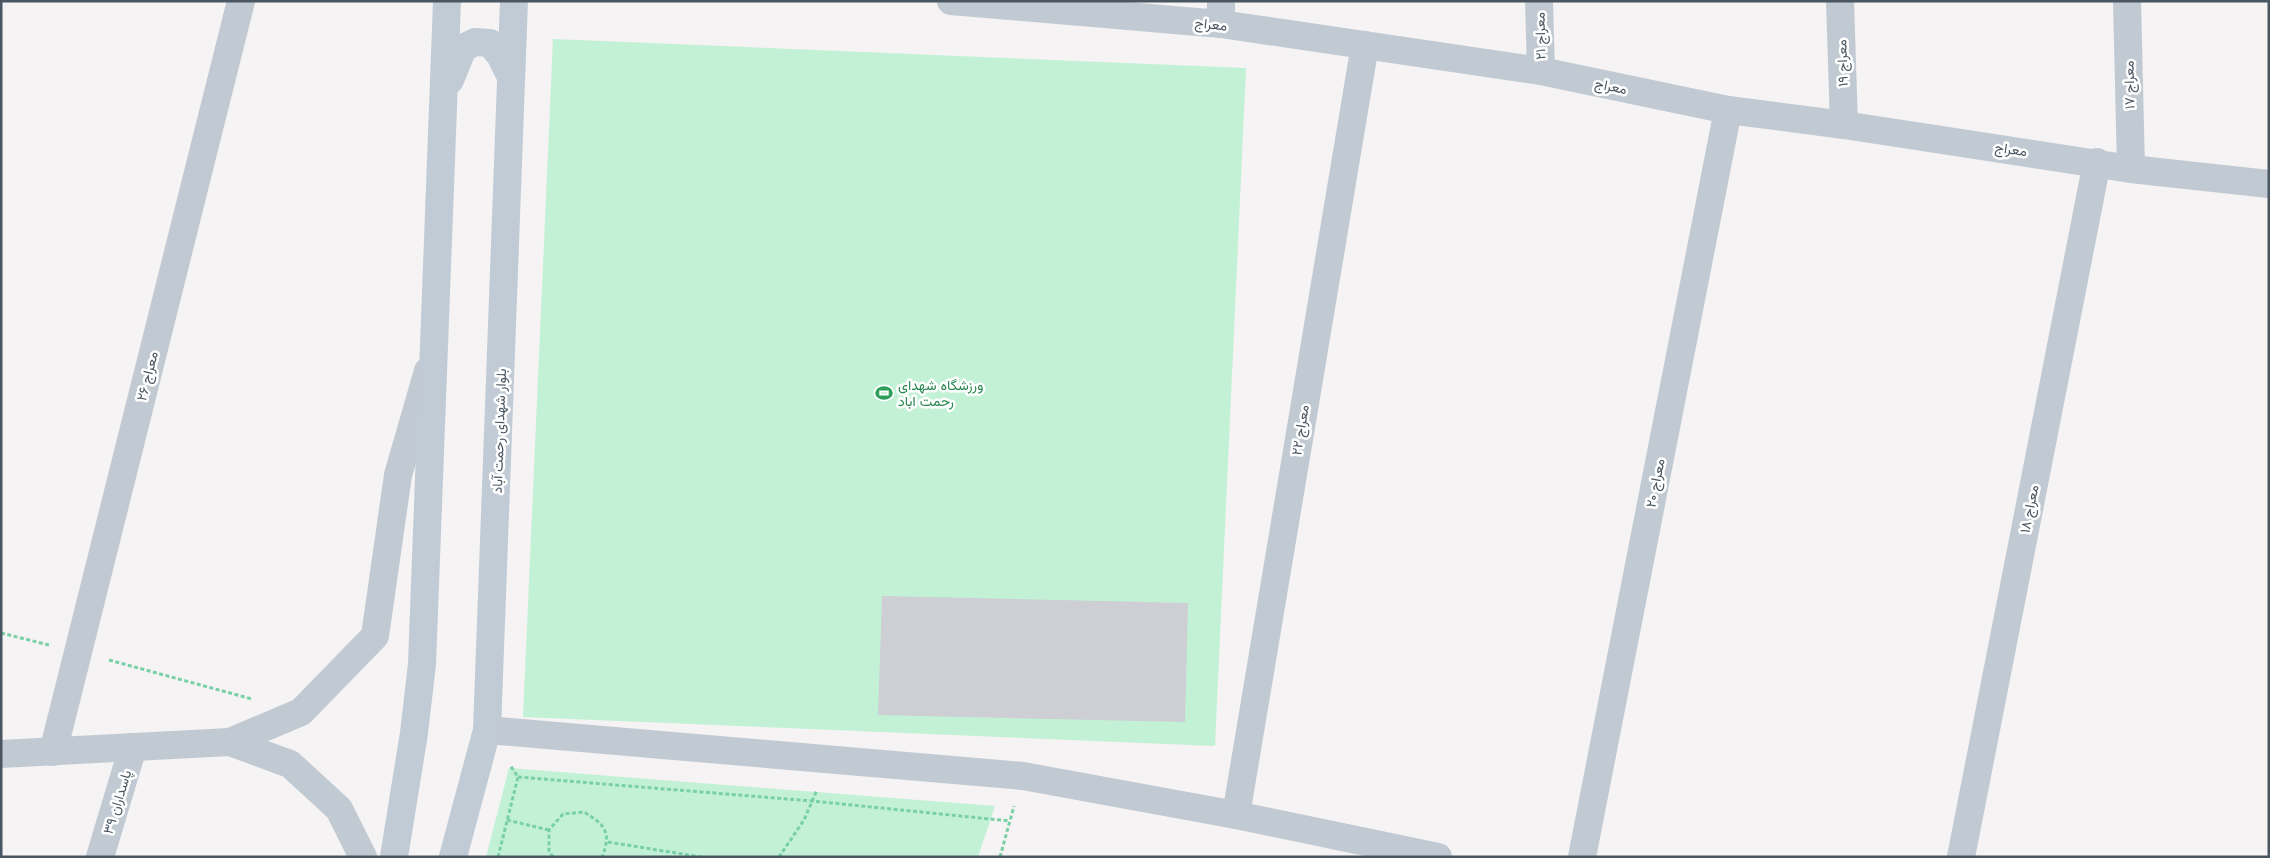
<svg xmlns="http://www.w3.org/2000/svg" width="2270" height="858" font-family="Arial,Vazirmatn,sans-serif">
<style>
.green{fill:#c3f1d5}
.building{fill:#cdcfd5}
.lines{fill:none;stroke-linecap:round;stroke-linejoin:round}
.path{stroke:#7ad0a6;stroke-width:3;stroke-dasharray:4 2.5;stroke-linecap:butt}
.street{stroke:#c1cad2;stroke-width:28}
.secondary{stroke:#c1cbd6;stroke-width:28}
.labels{text-anchor:middle;dominant-baseline:central;stroke-width:5;stroke-linejoin:round;paint-order:stroke}
.street-label{font-size:14px;fill:#4a5661;stroke:#fff}
.leisure-label{font-size:14px;fill:#27864d;stroke:#fff;text-anchor:start}
</style>
<rect width="100%" height="100%" fill="#f5f3f3"/>
<!-- green -->
<g class="green">
<path d="M553 39 1246 68 1215 746 523 717Z"/>
<path d="M509 768 995 806 978 857H486Z"/>
</g>
<!-- building -->
<path class="building" d="M882 596 1188 603 1185 722 878 715Z"/>
<g class="lines">
<!-- path -->
<g class="path">
<path d="M1 633 49 645"/>
<path d="M109 660 252 699"/>
<path d="M518 777 812 801 1010 821"/>
<path d="M507 820 549 830"/>
<path d="M608 842 701 857"/>
<path d="M498 857 518 777 510 765"/>
<path d="M553 857 549 851V830L563 814 584 812C605 825 612 832 602 857"/>
<path d="M779 857 804 820 817 790"/>
<path d="M1000 857 1014 806"/>
</g>
<!-- street -->
<g class="street">
<path d="M951 1 1221 24 1541 71 1728 110 1844 125 2131 169 2269 184"/>
<path d="M1221 1V24"/>
<path d="M1539 1 1541 71"/>
<path d="M1840 1 1844 125"/>
<path d="M2127 1 2131 169"/>
<path d="M487 730 1023 776 1236 815 1438 857"/>
<path d="M230 742 290 764 339 809 363 857"/>
<path d="M53 752 241 1"/>
<path d="M1 754 230 742 301 712 375 636 398 475 428 371"/>
<path d="M1236 815 1365 45"/>
<path d="M100 857 133 747"/>
<path d="M1582 857 1728 110"/>
<path d="M1961 857 2097 162"/>
</g>
<!-- secondary -->
<g class="secondary">
<path d="M450 80 463 48 475 42 490 43 500 55 511 77"/>
<path d="M394 857 414 733 422 664 447 1"/>
<path d="M453 857 487 730 514 1"/>
</g>
</g>
<!-- icons -->
<defs>
<g id="stadium-bare" transform="scale(1.35)"><path d="M0-5a6.5 5 0 1 0 0 10a6.5 5 0 1 0 0-10ZM-3.5-1.8h7v3.6h-7Z" fill="#2e9e5b" stroke="#fff" stroke-width="2.5" paint-order="stroke"/></g>
</defs>
<g fill-rule="evenodd">
<use href="#stadium-bare" x="884" y="393"/>
</g>
<g class="labels">
<!-- street labels -->
<g class="street-label">
<text transform="translate(1211 24) rotate(6)">معراج</text>
<text transform="translate(1540 36) rotate(-91)">معراج ۲۱</text>
<text transform="translate(1842 63) rotate(-92)">معراج ۱۹</text>
<text transform="translate(2129 85) rotate(-91)">معراج ۱۷</text>
<text transform="translate(1611 86) rotate(12)">معراج</text>
<text transform="translate(2011 149) rotate(8)">معراج</text>
<text transform="translate(147 376) rotate(-76)">معراج ۲۶</text>
<text transform="translate(1300 430) rotate(-81)">معراج ۲۲</text>
<text transform="translate(499 431) rotate(-88)">بلوار شهدای رحمت آباد</text>
<text transform="translate(1655 483) rotate(-79)">معراج ۲۰</text>
<text transform="translate(2029 509) rotate(-79)">معراج ۱۸</text>
<text transform="translate(117 802) rotate(-73)">پاسداران ۳۹</text>
</g>
<!-- leisure labels -->
<g class="leisure-label">
<text x="898" y="385">ورزشگاه شهدای<tspan x="898" dy="16">رحمت اباد</tspan></text>
</g>
</g>
<!-- border -->
<rect width="2270" height="858" fill="none" stroke="#4a5661" stroke-width="5"/>
</svg>
